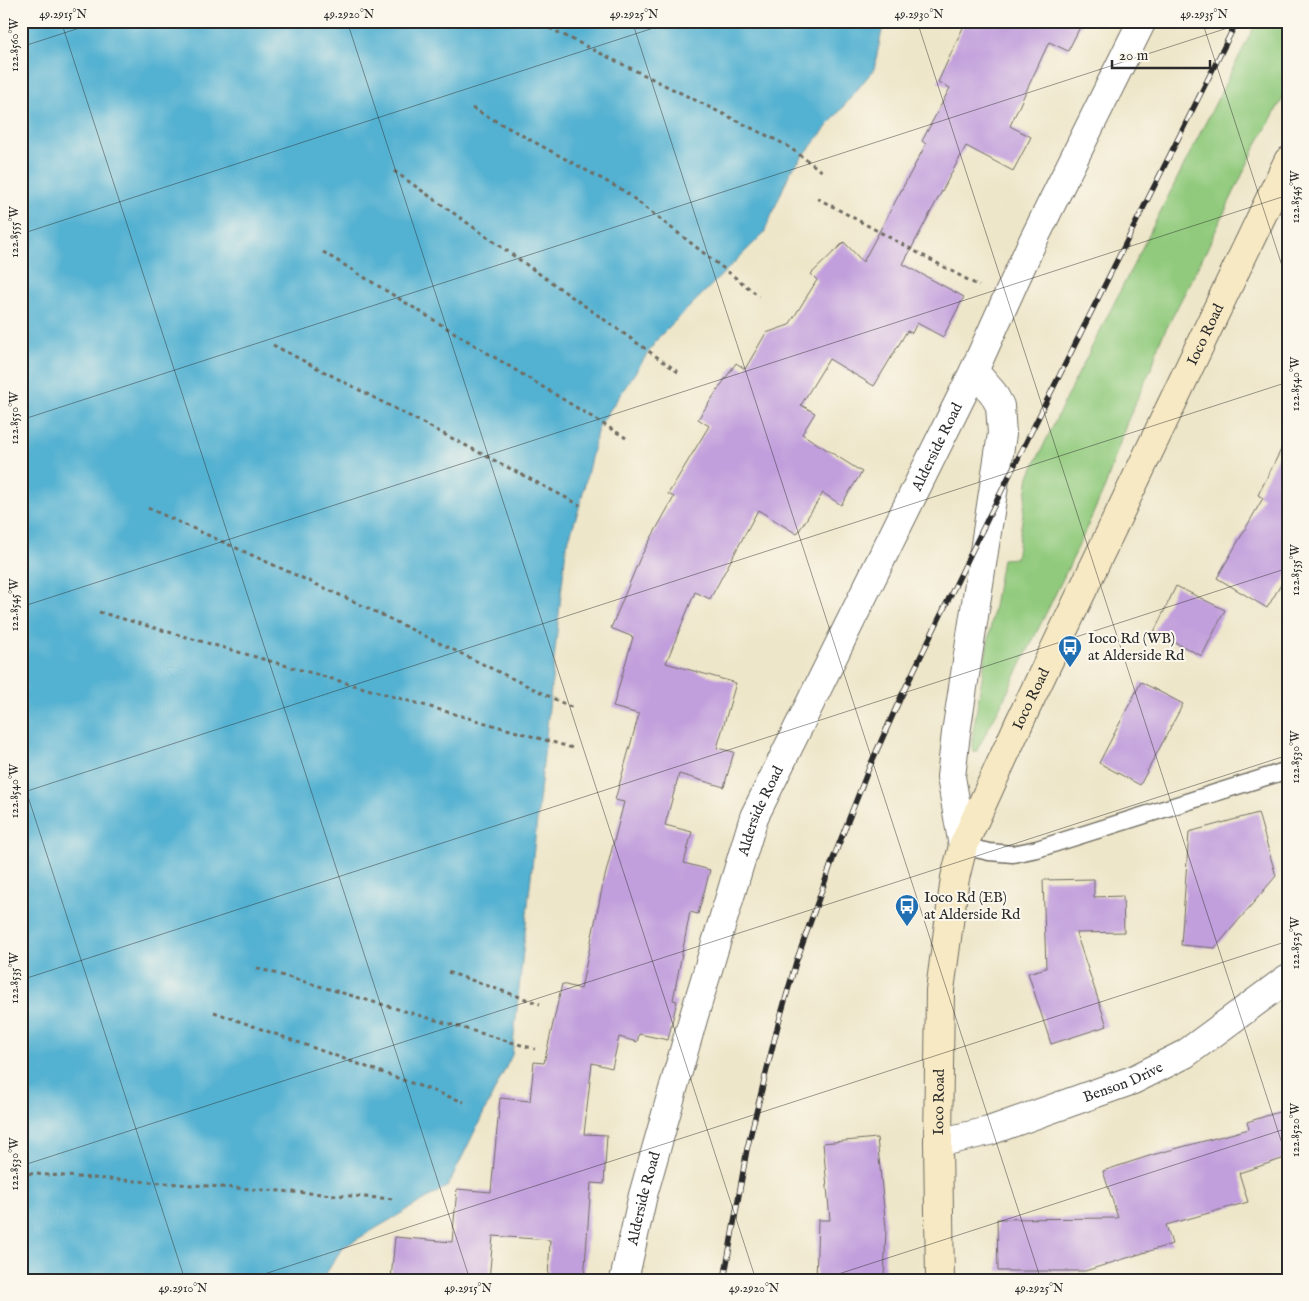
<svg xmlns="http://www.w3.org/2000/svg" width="1309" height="1301" font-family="'IM FELL English',serif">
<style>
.green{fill:#91ca7d;stroke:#5e7a54}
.water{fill:#53b1d1;stroke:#3f6e7e}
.building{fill:#c19edc}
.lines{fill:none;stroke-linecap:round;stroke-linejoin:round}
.lane-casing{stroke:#6f6c62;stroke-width:19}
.street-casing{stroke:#6f6c62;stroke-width:30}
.secondary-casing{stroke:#6f6c62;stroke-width:30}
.path{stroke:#6f6c62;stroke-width:3;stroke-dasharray:4 4;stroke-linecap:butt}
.lane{stroke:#fff;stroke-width:16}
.street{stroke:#fff;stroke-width:28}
.secondary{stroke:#f7e9c3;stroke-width:28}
.rail-casing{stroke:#2b2b2b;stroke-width:5.5}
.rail{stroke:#fbf7ec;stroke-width:4;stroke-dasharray:11;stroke-linecap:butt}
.ticks{fill:none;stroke:#2b2b2b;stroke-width:1;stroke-opacity:0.45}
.labels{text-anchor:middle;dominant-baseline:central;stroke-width:4;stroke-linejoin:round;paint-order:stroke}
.street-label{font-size:15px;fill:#2b2b2b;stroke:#fbf7ec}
.poi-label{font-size:15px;fill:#2b2b2b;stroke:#fbf7ec;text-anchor:start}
.neatline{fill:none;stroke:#2b2b2b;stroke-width:2}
.ticks-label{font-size:12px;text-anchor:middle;fill:#2b2b2b}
</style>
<rect width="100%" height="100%" fill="#fbf7ec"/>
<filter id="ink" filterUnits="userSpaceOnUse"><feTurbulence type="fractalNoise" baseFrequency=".02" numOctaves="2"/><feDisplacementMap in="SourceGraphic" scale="10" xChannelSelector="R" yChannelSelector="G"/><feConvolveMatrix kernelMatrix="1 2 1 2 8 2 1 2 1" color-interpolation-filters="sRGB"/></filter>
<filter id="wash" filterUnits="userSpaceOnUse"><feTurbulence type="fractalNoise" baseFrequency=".0096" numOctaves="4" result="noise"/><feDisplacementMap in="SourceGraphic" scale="20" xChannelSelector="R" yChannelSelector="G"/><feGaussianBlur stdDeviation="1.12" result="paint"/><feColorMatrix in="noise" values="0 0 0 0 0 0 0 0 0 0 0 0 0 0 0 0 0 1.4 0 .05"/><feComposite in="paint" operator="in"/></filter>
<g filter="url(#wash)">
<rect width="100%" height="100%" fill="#eee6c9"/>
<!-- green -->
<path class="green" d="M1257 21H1288V89L1256 146 1206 251 1159 343 1153 364 1127 422 1105 487 1074 556 1004 699 976 752H973V732L1002 559 1016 558 1029 476 1068 394Z"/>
<!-- water -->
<path class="water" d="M21 21H884L874 69 790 172 764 233 658 338 598 428 580 505 566 548 512 1055 448 1186 342 1248 322 1280H21Z"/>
<g id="blocks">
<!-- building -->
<g class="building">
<path d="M966 21H1083L1068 51 1049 42 1010 126 1031 137 1013 171 966 146 903 264 964 297 943 337 917 323 912 333 907 331 874 386 829 359 801 405 815 413 802 434 862 472 841 505 823 493 797 534 758 510 710 599 695 592 666 663 736 683 717 748 734 752 724 787 679 774 665 825 692 832 684 863 710 870 698 914 690 912 673 1000 677 1001 668 1040 639 1034 637 1042 619 1037 612 1068 592 1063 584 1134 607 1135 604 1184 591 1183 584 1280 548 1278 550 1240 493 1236 489 1280 391 1279 395 1237 452 1242 457 1189 491 1192 500 1098 530 1101 534 1062 544 1063 562 984 581 989 603 884 624 802 615 800 639 714 613 707 633 637 611 628 640 558 674 497 668 494 709 426 698 419 736 363 745 369 766 333 789 325 817 280 811 274 844 242 863 262 926 144 922 141 950 88 938 82Z"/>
<path d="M1288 436V573L1267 608 1217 578 1263 498 1258 495Z"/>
<path d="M1176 586 1225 610 1202 656 1154 632Z"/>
<path d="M1141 682 1183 704 1140 785 1099 763Z"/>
<path d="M1258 813 1276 876 1215 948 1181 945 1189 832Z"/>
<path d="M1094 879V897L1123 896 1124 932 1076 933 1107 1026 1051 1044 1028 973 1046 968 1043 880Z"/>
<path d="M1288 1109V1157L1239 1173 1248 1202 1166 1225 1172 1244 1085 1271H998L997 1219 1118 1218 1103 1171 1152 1155 1249 1129 1247 1122Z"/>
<path d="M877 1138 886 1228 884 1280H816L818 1220H830L823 1143Z"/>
</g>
</g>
</g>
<g filter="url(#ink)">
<use href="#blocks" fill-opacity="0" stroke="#6f6c62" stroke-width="1"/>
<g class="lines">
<!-- lane casing -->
<g class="lane-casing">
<path id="lane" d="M963 846 989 852 1013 854 1037 849 1288 770"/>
</g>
<!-- street casing -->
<g class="street-casing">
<g id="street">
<path d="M963 846 951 777 956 733 1002 434 1000 406 993 393 974 371"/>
<path id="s1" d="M938 1143 989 1131 1133 1080 1185 1054 1288 978"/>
<path id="s2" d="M624 1280 643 1195 693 1019 754 817 974 371 1030 247 1142 21"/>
</g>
</g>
<!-- secondary casing -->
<g class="secondary-casing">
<g id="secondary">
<path id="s3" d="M940 1280 938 1143 940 990 955 878 963 846 1020 721 1288 161"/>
</g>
</g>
<!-- path -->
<g class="path">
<path d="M535 21 786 145 823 172"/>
<path d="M472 108 624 191 759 296"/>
<path d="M394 171 681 374"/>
<path d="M817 198 979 286"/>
<path d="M323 252 626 438"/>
<path d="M273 345 580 505"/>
<path d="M148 508 353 601 575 709"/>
<path d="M99 612 573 748"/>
<path d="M257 968 535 1049"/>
<path d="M448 972 540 1004"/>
<path d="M214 1012 464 1102"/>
<path d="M21 1173 394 1199"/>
</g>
<!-- lane -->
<use href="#lane" class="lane"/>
<!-- street -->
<use href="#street" class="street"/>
<!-- secondary -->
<use href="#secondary" class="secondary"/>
<!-- rail casing -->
<g class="rail-casing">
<path id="rail" d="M724 1280 747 1149 778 1025 796 962 833 859 869 768 900 699 990 514 1237 21"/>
</g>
<!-- rail -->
<use href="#rail" class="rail"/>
</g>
</g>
<!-- ticks -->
<path class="ticks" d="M61 21 470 1280M347 21 756 1280M632 21 1041 1280M917 21 1288 1162M1202 21 1288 284M21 47 101 21M21 234 675 21M21 420 1249 21M21 607 1288 195M21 775 185 1280M21 793 1288 382M21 980 1288 568M21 1166 1288 755M246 1280 1288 941M820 1280 1288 1128"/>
<!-- icons -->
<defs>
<g id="bus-pin" transform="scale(1.25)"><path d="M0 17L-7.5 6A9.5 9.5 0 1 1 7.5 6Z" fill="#1f6fb2" stroke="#fbf7ec"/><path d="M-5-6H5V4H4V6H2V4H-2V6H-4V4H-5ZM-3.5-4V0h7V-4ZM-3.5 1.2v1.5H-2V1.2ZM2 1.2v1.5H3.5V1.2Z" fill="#fff"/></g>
</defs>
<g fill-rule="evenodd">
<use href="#bus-pin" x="1070" y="647"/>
<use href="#bus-pin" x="907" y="906"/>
</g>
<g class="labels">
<!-- street labels -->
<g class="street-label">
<text stroke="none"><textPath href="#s3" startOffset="1002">Ioco Road</textPath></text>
<text stroke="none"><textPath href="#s2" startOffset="894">Alderside Road</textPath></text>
<text stroke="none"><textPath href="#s3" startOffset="598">Ioco Road</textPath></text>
<text stroke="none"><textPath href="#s2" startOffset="489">Alderside Road</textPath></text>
<text stroke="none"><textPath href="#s1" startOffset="195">Benson Drive</textPath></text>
<text stroke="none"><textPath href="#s3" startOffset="178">Ioco Road</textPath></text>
<text stroke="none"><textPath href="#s2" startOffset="84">Alderside Road</textPath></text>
</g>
<!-- poi labels -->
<g class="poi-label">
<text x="1088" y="638">Ioco Rd (WB)<tspan x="1088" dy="17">at Alderside Rd</tspan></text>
<text x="924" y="897">Ioco Rd (EB)<tspan x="924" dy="17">at Alderside Rd</tspan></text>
</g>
</g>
<!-- margin -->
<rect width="1309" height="1301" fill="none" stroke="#fbf7ec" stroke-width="55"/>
<!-- scale -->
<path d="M1112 60v8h98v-8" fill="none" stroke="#2b2b2b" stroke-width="2.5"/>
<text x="1119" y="60" font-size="15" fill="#2b2b2b" stroke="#fbf7ec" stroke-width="4" paint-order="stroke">20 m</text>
<rect x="28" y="28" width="1254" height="1246" class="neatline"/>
<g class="ticks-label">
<text x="63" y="18">49.2915°N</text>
<text x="349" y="18">49.2920°N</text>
<text x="634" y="18">49.2925°N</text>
<text x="919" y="18">49.2930°N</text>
<text x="1204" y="18">49.2935°N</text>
<text transform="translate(14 45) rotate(-90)" y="4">122.8560°W</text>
<text transform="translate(1295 197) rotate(-90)" y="4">122.8545°W</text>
<text transform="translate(14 232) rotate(-90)" y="4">122.8555°W</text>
<text transform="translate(1295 384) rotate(-90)" y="4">122.8540°W</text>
<text transform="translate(14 418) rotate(-90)" y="4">122.8550°W</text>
<text transform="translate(1295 570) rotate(-90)" y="4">122.8535°W</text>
<text transform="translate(14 605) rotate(-90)" y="4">122.8545°W</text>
<text transform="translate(1295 757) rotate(-90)" y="4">122.8530°W</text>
<text transform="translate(14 791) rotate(-90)" y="4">122.8540°W</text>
<text transform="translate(1295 943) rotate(-90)" y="4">122.8525°W</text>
<text transform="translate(14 978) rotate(-90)" y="4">122.8535°W</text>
<text transform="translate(1295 1130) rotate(-90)" y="4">122.8520°W</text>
<text transform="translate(14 1164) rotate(-90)" y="4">122.8530°W</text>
<text x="183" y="1292">49.2910°N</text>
<text x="468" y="1292">49.2915°N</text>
<text x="754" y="1292">49.2920°N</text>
<text x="1039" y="1292">49.2925°N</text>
</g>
</svg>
